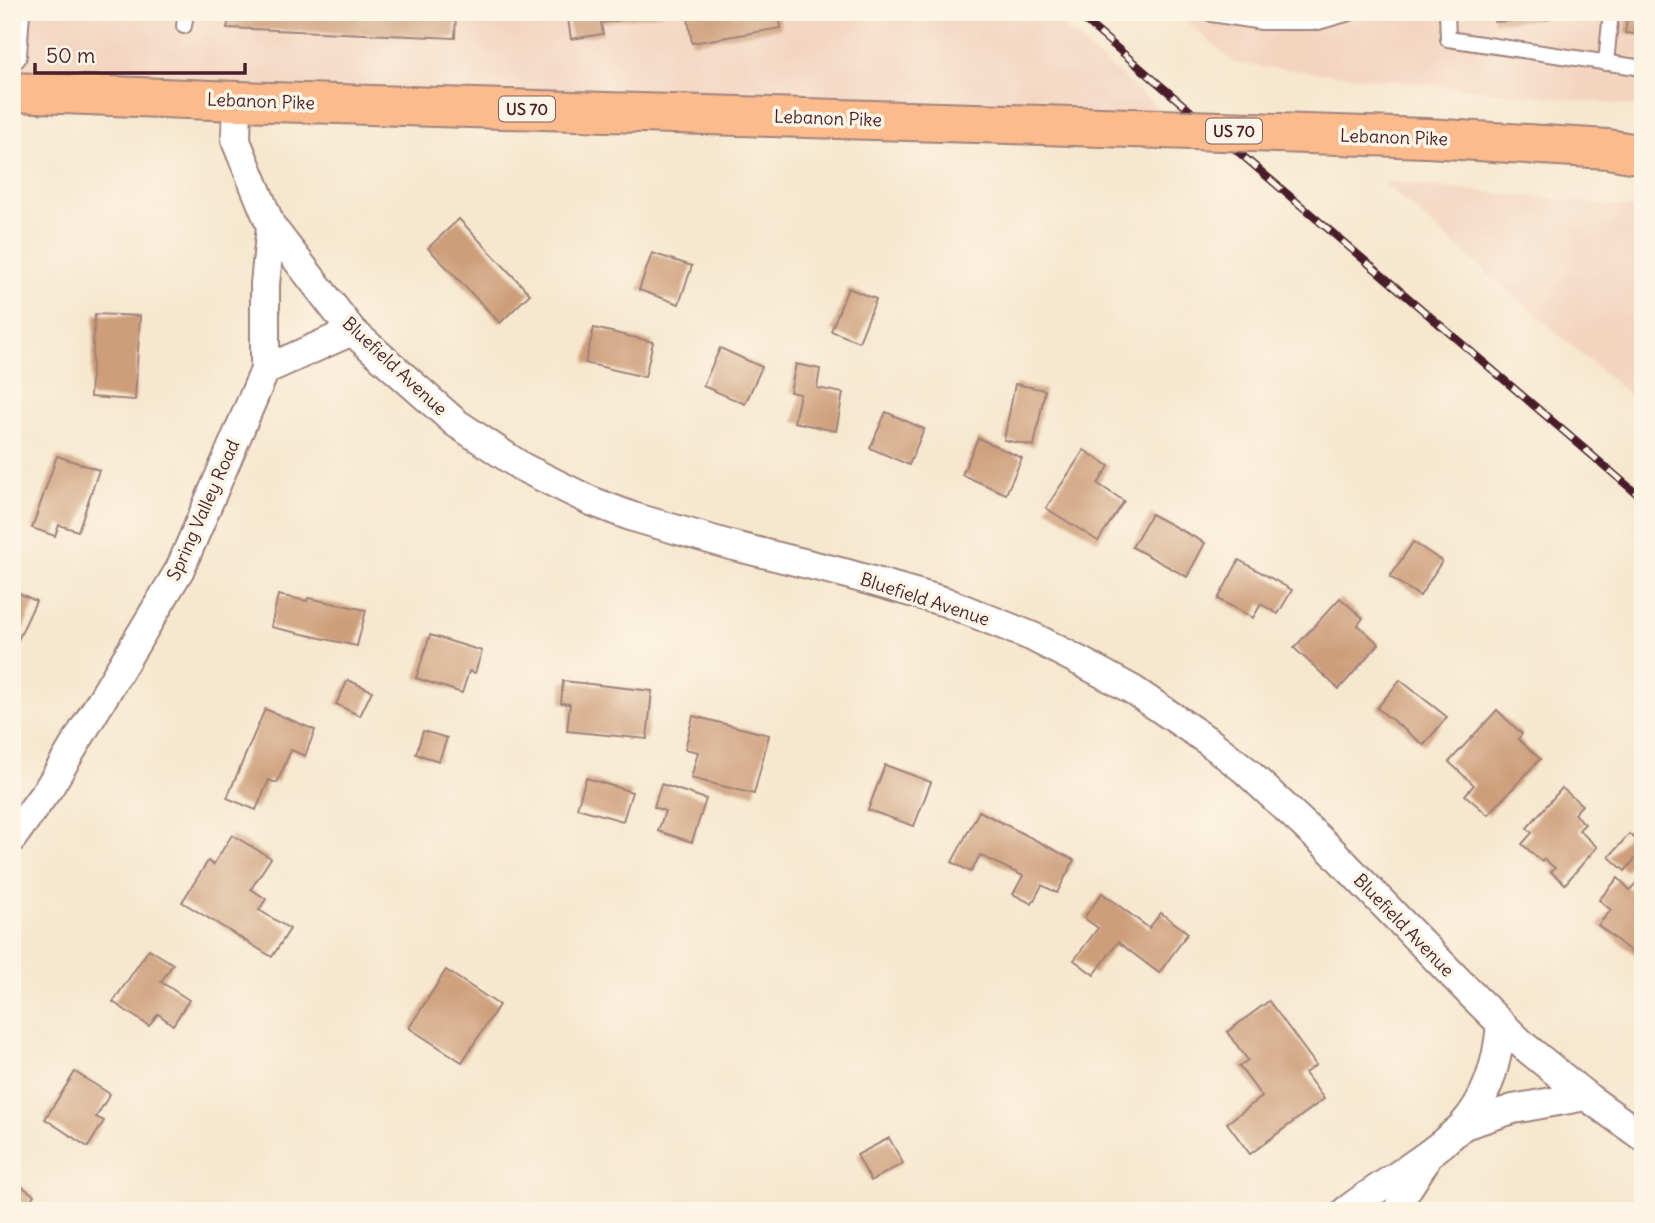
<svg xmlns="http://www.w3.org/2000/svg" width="1655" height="1223" font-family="Delius,sans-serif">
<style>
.built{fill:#f3d4bf}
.building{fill:#cd9e79}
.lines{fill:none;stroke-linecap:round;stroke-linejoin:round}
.lane-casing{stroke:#a0837c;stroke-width:18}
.street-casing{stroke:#a0837c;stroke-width:32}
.primary-casing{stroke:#a0837c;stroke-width:42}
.lane{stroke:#fff;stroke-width:14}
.street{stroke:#fff;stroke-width:28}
.primary{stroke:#fbbb8d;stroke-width:38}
.rail-casing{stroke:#4a1f2b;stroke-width:8}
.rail{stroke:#fcf5e5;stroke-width:5;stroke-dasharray:16;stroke-linecap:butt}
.primary-bridge-casing{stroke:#a0837c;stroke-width:42;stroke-linecap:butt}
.primary-bridge{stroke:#fbbb8d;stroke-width:38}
.labels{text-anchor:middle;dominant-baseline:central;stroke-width:7;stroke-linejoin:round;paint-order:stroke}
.shield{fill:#fcf5e5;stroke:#7f5f63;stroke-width:2}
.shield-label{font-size:16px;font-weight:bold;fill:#4a1f2b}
.street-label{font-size:18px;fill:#4a1f2b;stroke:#fcf5e5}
</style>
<rect width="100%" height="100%" fill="#fcf5e5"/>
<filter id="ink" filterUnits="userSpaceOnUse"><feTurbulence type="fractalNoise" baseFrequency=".0143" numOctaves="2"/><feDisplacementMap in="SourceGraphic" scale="14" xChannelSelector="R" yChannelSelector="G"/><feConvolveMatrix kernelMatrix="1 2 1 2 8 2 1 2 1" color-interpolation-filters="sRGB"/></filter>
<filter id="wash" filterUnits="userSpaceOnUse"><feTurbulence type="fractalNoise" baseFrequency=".00686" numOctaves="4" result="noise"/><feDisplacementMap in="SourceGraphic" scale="28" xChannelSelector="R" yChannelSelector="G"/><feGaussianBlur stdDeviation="1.57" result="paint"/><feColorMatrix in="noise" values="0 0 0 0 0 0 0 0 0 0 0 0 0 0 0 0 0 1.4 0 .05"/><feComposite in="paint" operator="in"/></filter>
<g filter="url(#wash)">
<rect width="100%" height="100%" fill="#f6e7ce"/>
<!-- built -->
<g class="built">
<path d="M15 12H1046L1183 129 12 92Z"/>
<path d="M1175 12H1643V107L1236 64Z"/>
<path d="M1382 181 1643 209V407L1417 212Z"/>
</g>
<g id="blocks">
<!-- building -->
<g class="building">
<path d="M231 12H456L455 38 227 28Z"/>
<path d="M567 12H662L663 14 601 23 603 34 571 39Z"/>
<path d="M687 12H779L781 28 692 43Z"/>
<path d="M1494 12H1546L1547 19 1494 22Z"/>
<path d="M1628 12H1643V35L1625 33Z"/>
<path d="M459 219 530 294 500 323 428 248Z"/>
<path d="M652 253 692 266 679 304 639 290Z"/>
<path d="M848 288 876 299 859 342 831 331Z"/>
<path d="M95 314 140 316 135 400 90 397Z"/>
<path d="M594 328 653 342 645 377 585 363Z"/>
<path d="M720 348 762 367 745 404 703 386Z"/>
<path d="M796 364 820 369 817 388 843 393 836 431 794 422 800 394 790 392Z"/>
<path d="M1015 384 1045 390 1034 446 1004 440Z"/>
<path d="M886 412 924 429 909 465 870 448Z"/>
<path d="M978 438 1022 458 1006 494 962 475Z"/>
<path d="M1084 450 1109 466 1098 484 1124 501 1098 541 1046 508Z"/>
<path d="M57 456 99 470 78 531 59 525 55 536 32 528Z"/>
<path d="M1151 514 1205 543 1187 577 1132 547Z"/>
<path d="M1413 542 1442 561 1420 596 1390 577Z"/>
<path d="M1239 560 1292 590 1278 614 1261 604 1253 618 1218 599Z"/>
<path d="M12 590 36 601 12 653Z"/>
<path d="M278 595 307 601 308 598 366 610 357 646 271 627Z"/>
<path d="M1340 598 1363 618 1358 625 1379 644 1339 689 1294 648Z"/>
<path d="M430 635 482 651 475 673 469 671 462 693 416 678Z"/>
<path d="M348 680 372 691 360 716 336 704Z"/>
<path d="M1400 680 1447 717 1424 745 1377 708Z"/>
<path d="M563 681 652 691 647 739 567 731 570 704 561 703Z"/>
<path d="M265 709 315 730 305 756 291 750 277 783 269 780 256 810 227 798Z"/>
<path d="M1497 710 1522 734 1518 739 1540 759 1488 815 1465 795 1474 785 1449 762Z"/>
<path d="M693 716 769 735 754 794 691 778 698 752 685 749Z"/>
<path d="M423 731 447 738 439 761 416 754Z"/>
<path d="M885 765 931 782 914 826 868 810Z"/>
<path d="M586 778 632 792 623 821 577 808Z"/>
<path d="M661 784 706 799 692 842 658 831 665 811 654 807Z"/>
<path d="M1562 788 1582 805 1574 814 1585 824 1579 830 1597 847 1565 884 1551 872 1555 868 1544 859 1542 862 1522 844 1532 833 1527 828Z"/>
<path d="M979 811 1074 860 1057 893 1042 885 1032 904 1013 894 1023 876 980 855 971 872 952 862Z"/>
<path d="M1629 834 1643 845V849L1625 871 1609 857Z"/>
<path d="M232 835 271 858 251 889 266 899 259 910 290 929 272 957 182 902 208 861 213 865Z"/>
<path d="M1641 877 1643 879V945L1634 954 1598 925 1611 910 1599 900 1618 878 1630 890Z"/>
<path d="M1102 893 1149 928 1161 913 1188 933 1159 973 1118 942 1094 975 1074 960 1098 928 1084 918Z"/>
<path d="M149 949 173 964 161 982 189 1000 173 1025 158 1014 149 1026 113 1002Z"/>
<path d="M446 970 499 1005 462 1062 409 1028Z"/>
<path d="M1269 1001 1316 1065 1305 1073 1324 1099 1250 1154 1227 1123 1262 1097 1239 1066 1248 1060 1227 1032Z"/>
<path d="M75 1072 110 1094 96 1117 104 1121 88 1147 45 1119Z"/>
<path d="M889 1138 903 1163 871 1181 857 1155Z"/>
<path d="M12 1180 34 1195 23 1211H12Z"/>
</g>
</g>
</g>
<g filter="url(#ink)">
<use href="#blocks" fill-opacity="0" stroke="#a0837c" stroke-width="2"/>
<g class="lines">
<!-- lane casing -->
<g class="lane-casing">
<g id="lane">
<path d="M1211 12 1212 14 1262 22H1318L1353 12"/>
<path d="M1447 12 1448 39 1643 68"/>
<path d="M184 26 186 12"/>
<path d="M1606 63 1611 12"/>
</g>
</g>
<!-- street casing -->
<g class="street-casing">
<g id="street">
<path d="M12 55 15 12"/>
<path d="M237 101 236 141 271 226 352 331 456 423 522 467 591 501 633 517 730 545 844 573 946 602 1033 637 1087 665 1133 690 1208 741 1245 770 1331 850 1474 997 1524 1046 1586 1096 1643 1137"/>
<path d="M265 370 352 331"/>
<path d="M12 838 50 786 180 569 265 370V284L271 226"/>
<path d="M1464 1125 1513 1109 1586 1096"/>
<path d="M1346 1211C1377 1187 1413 1168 1444 1142 1450 1136 1458 1131 1464 1124 1489 1096 1498 1060 1501 1024"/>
<path d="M1398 1211 1404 1194 1424 1163"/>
</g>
</g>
<!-- primary casing -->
<g class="primary-casing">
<g id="primary">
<path d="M12 92 237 101 1042 125"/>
<path d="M1427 138 1608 149 1643 155"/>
</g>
</g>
<!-- lane -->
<use href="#lane" class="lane"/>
<!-- street -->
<use href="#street" class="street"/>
<!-- primary -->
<use href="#primary" class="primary"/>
<!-- rail casing -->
<g class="rail-casing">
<path id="rail" d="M1075 12 1643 499"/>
</g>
<!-- rail -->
<use href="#rail" class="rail"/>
<!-- primary-bridge casing -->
<g class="primary-bridge-casing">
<path id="primary-bridge" d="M1042 125 1427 138"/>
</g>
<!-- primary-bridge -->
<use href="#primary-bridge" class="primary-bridge"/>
</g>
</g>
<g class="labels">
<!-- shield labels -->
<g class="shield">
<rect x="499" y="96.5" width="56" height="25" rx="5"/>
<rect x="1206" y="118.5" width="56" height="25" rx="5"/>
</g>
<g class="shield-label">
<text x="527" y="109">US 70</text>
<text x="1234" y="131">US 70</text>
</g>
<!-- street labels -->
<g class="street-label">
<text transform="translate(261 101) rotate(2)">Lebanon Pike</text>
<text transform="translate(828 118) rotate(2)">Lebanon Pike</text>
<text transform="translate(1394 137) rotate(2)">Lebanon Pike</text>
<text transform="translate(395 366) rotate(43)">Bluefield Avenue</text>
<text transform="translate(203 510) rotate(-66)">Spring Valley Road</text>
<text transform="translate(925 599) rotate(18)">Bluefield Avenue</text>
<text transform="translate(1404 925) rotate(46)">Bluefield Avenue</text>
</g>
</g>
<!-- margin -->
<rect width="1655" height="1223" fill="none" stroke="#fcf5e5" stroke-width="42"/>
<!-- scale -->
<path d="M35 63v10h210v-10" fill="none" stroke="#4a1f2b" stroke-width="3.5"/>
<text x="46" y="63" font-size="21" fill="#4a1f2b" stroke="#fcf5e5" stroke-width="5" paint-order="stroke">50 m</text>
</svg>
